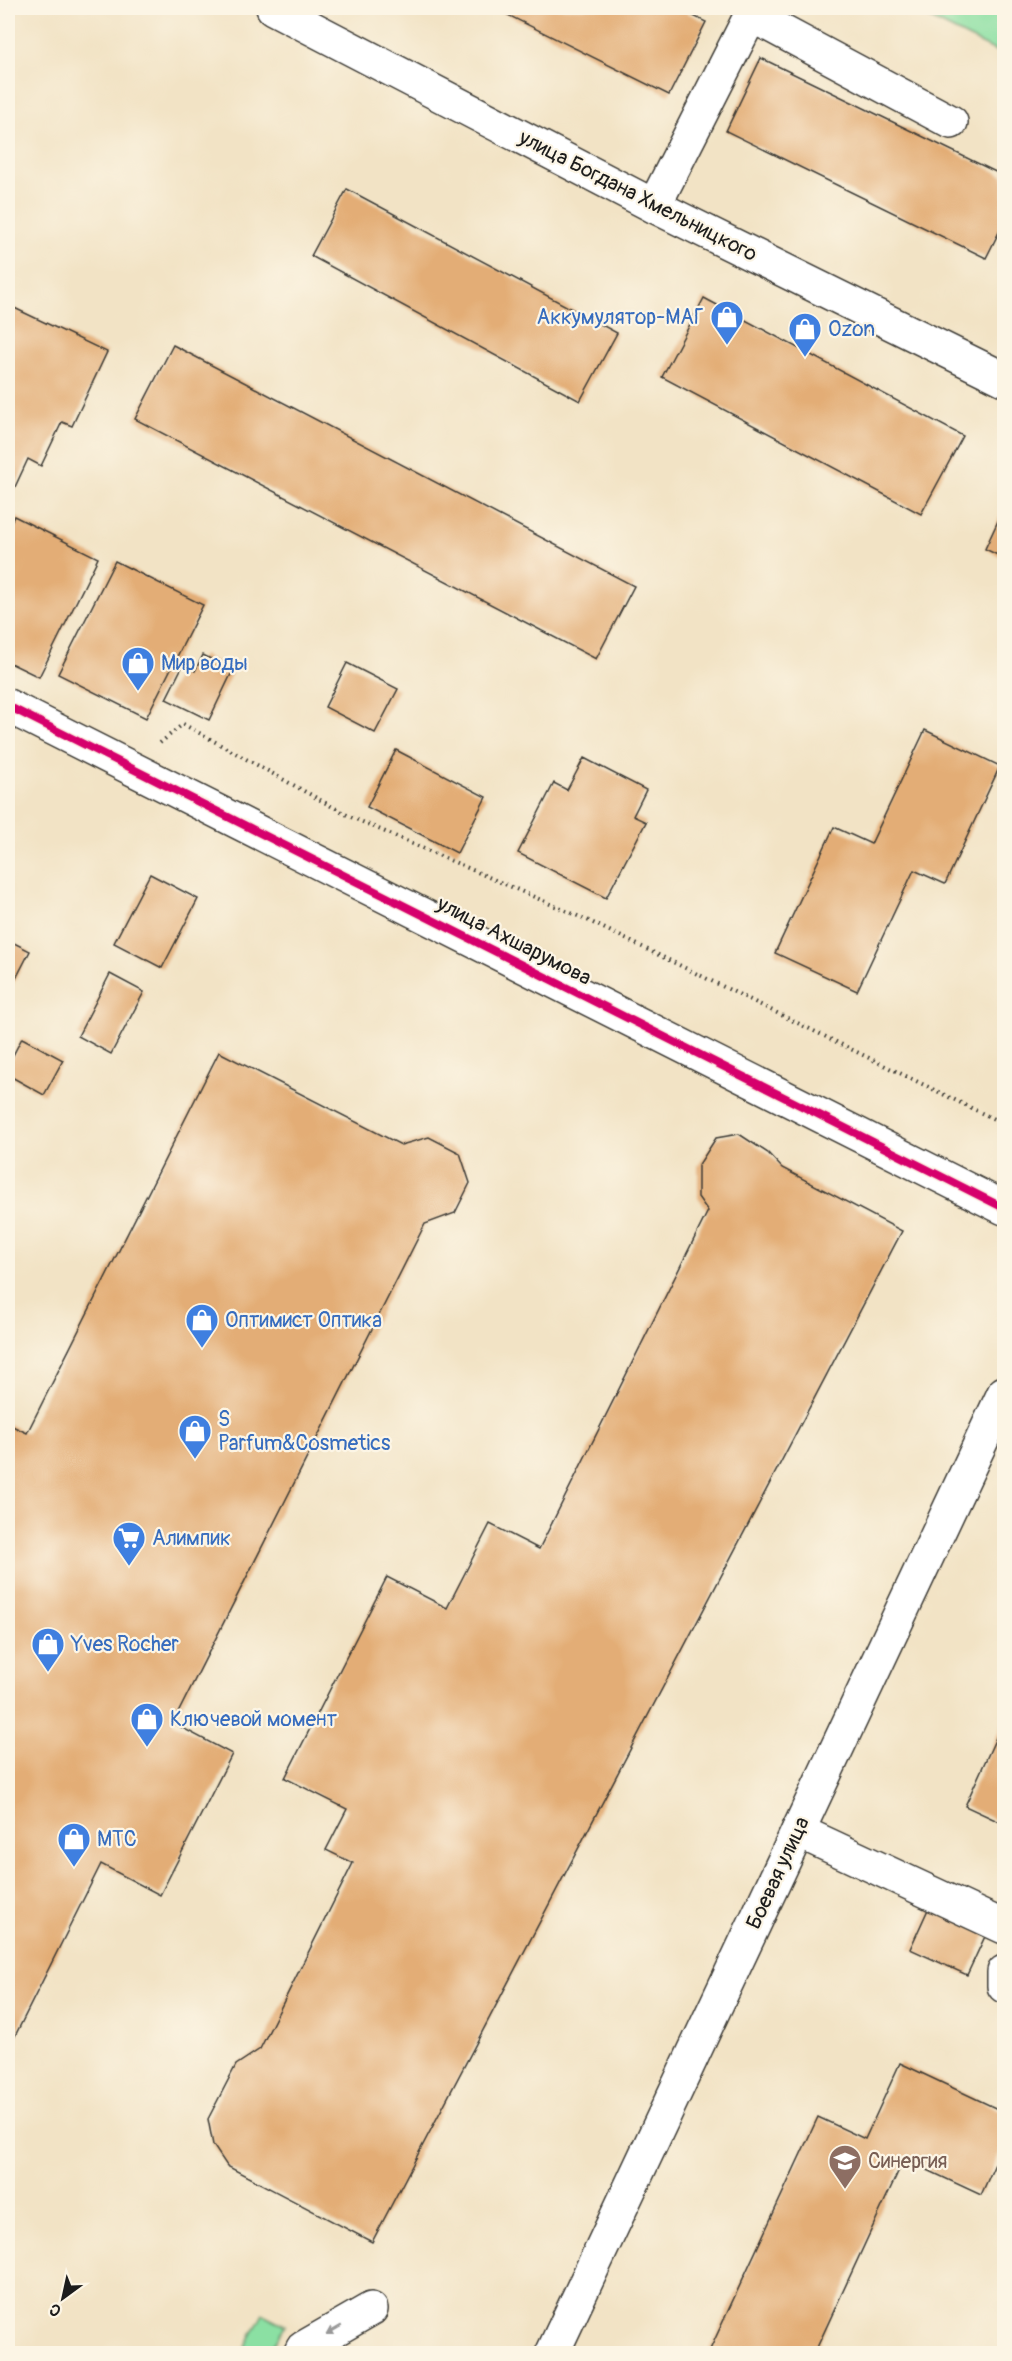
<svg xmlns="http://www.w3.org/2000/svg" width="1012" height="2361" font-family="Pangolin,sans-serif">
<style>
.green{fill:#8be0a3;stroke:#547e60;stroke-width:1.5}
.building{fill:#e3ad76}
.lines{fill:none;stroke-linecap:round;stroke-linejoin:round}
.minor-casing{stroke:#3c3a35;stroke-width:36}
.major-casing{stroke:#3c3a35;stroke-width:36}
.path{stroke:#3c3a35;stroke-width:4;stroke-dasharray:1.5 4.5;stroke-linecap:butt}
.minor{stroke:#fff;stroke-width:33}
.major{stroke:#fff;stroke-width:33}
.cycleway-casing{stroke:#fcf5e5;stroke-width:11}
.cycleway{stroke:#d6006c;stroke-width:8}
.oneway{fill:#999}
.labels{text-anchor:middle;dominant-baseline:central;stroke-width:4.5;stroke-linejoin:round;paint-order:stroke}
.street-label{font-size:21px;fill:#1c1c1c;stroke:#fcf5e5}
.shop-label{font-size:21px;fill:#366cbe;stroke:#fcf5e5;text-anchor:start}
.education-label{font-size:21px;fill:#785e54;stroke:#fcf5e5;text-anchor:start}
</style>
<rect width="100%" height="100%" fill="#fcf5e5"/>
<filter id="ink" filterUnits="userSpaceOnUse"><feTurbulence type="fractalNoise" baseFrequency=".0167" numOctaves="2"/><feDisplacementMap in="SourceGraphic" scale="12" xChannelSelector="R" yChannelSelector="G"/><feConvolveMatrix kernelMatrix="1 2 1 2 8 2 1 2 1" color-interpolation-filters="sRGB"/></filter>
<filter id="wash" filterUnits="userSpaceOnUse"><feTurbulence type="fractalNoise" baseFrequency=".008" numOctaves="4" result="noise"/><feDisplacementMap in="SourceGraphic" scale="24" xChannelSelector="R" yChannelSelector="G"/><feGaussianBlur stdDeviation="1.35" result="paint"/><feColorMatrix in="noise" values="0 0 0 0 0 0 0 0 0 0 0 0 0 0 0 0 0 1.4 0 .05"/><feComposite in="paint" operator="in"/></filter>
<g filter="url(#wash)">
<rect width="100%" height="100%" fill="#f2e3c5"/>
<!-- green -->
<g class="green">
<path d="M909 8H1004V55Z"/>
<path d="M263 2314 285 2325 269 2353H242Z"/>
</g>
<g id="blocks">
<!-- building -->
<g class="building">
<path d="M494 8H677L706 22 669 95Z"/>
<path d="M761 58 1004 176V222L986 258 726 131Z"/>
<path d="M347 189 617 333 580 401 311 256Z"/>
<path d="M704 298 963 436 921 514 662 377Z"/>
<path d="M8 305 107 352 72 426 62 422 41 466 28 459 8 502Z"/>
<path d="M173 345 634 586 596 659 135 419Z"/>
<path d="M1004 508V558L985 549Z"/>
<path d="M14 516 98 558 39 677 8 662V529Z"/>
<path d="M115 561 203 605 146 718 58 674Z"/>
<path d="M203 655 233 670 209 720 166 699 183 665 195 671Z"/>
<path d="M347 663 398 689 375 733 325 707Z"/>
<path d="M925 730 1000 766 945 884 914 870 857 991 775 953 834 827 871 844Z"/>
<path d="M396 750 486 797 457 853 367 807Z"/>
<path d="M584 758 646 790 633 816 646 822 606 898 518 853 554 783 567 790Z"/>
<path d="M150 874 198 899 162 968 114 943Z"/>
<path d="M8 940 30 951 9 992 8 991Z"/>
<path d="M110 974 144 992 111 1054 78 1036Z"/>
<path d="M22 1038 63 1060 44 1095 8 1075V1065Z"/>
<path d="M219 1052 401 1145 429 1137 460 1153 470 1183 455 1213 425 1224 173 1723 232 1754 160 1895 101 1864 8 2050V1424L27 1433Z"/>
<path d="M739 1134 768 1153 782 1168 902 1231 372 2242 227 2166 213 2145 208 2119 236 2065 260 2049 353 1863 326 1850 347 1809 285 1778 387 1577 447 1608 490 1524 539 1549 708 1211 698 1197V1166L716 1138Z"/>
<path d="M1004 1720V1824L965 1806Z"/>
<path d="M930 1905 987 1932 967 1975 910 1949Z"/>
<path d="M900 2063 1004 2112V2144L981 2195 904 2159 814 2354H708L818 2117 865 2139Z"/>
</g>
</g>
</g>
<g filter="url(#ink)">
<use href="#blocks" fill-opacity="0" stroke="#3c3a35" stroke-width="1.5"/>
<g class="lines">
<!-- minor casing -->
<g class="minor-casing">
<g id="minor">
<path d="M654 206 751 15 951 122"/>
<path d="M8 706 1004 1208"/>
<path d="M798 1831 1004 1927"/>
<path d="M1004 1972V1986"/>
<path d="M300 2354 303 2348 371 2309"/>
</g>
</g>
<!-- major casing -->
<g class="major-casing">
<g id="major">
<path d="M273 8 654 206 1004 379"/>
<path d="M552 2354 1004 1393"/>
</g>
</g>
<!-- path -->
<path class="path" d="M160 743 183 724 351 817 587 920 1004 1124"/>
<!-- minor -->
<use href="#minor" class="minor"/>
<!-- major -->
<use href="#major" class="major"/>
<!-- cycleway casing -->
<g class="cycleway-casing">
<path id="cycleway" d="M8 706 1004 1208"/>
</g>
<!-- cycleway -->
<use href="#cycleway" class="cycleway"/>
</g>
<!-- one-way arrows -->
<defs><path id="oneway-solid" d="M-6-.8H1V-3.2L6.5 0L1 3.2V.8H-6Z" transform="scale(1.5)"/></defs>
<use class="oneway" href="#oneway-solid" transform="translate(334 2330) rotate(150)"/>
</g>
<!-- icons -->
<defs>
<g id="shop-pin" transform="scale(1.725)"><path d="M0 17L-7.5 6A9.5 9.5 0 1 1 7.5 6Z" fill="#3f7fe0" stroke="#fcf5e5"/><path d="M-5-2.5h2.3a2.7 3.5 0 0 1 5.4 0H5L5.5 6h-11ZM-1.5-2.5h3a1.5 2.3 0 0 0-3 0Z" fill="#fff"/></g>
<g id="supermarket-pin" transform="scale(1.725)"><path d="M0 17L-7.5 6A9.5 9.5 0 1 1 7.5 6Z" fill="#3f7fe0" stroke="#fcf5e5"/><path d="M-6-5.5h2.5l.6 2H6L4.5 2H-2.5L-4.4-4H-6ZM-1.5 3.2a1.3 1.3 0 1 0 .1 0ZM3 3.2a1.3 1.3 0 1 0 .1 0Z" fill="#fff"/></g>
<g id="university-pin" transform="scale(1.725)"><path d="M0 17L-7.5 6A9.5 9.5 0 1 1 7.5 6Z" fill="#8d6e63" stroke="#fcf5e5"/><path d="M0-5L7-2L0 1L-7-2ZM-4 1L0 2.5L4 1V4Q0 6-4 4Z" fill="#fff"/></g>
</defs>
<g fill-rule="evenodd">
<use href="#shop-pin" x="727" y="317"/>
<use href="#shop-pin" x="805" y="329"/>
<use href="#shop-pin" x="138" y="663"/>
<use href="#shop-pin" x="202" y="1320"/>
<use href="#shop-pin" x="195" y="1431"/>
<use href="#supermarket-pin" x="129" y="1538"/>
<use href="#shop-pin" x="48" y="1644"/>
<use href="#shop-pin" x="147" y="1719"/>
<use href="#shop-pin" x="74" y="1839"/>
<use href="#university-pin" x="845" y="2161"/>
</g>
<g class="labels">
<!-- street labels -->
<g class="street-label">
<text transform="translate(638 196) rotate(27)">улица Богдана Хмельницкого</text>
<text transform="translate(514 941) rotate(27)">улица Ахшарумова</text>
<text transform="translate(778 1873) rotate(-65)">Боевая улица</text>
</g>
<!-- shop labels -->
<g class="shop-label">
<text x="704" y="317" text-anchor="end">Аккумулятор-МАГ</text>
<text x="828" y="329">Ozon</text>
<text x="161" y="663">Мир воды</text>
<text x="225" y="1320">Оптимист Оптика</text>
<text x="218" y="1419">S<tspan x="218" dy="24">Parfum&amp;Cosmetics</tspan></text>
<text x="152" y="1538">Алимпик</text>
<text x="71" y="1644">Yves Rocher</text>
<text x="170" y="1719">Ключевой момент</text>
<text x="97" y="1839">МТС</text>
</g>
<!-- education labels -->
<g class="education-label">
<text x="868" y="2161">Синергия</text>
</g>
</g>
<!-- margin -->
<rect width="1012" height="2361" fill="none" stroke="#fcf5e5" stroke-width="30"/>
<!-- north arrow -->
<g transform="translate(63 2298) rotate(213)" stroke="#fcf5e5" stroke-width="4.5" paint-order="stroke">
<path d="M0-4.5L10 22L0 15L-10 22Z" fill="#1c1c1c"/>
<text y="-9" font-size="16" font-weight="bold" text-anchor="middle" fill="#1c1c1c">С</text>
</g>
</svg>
